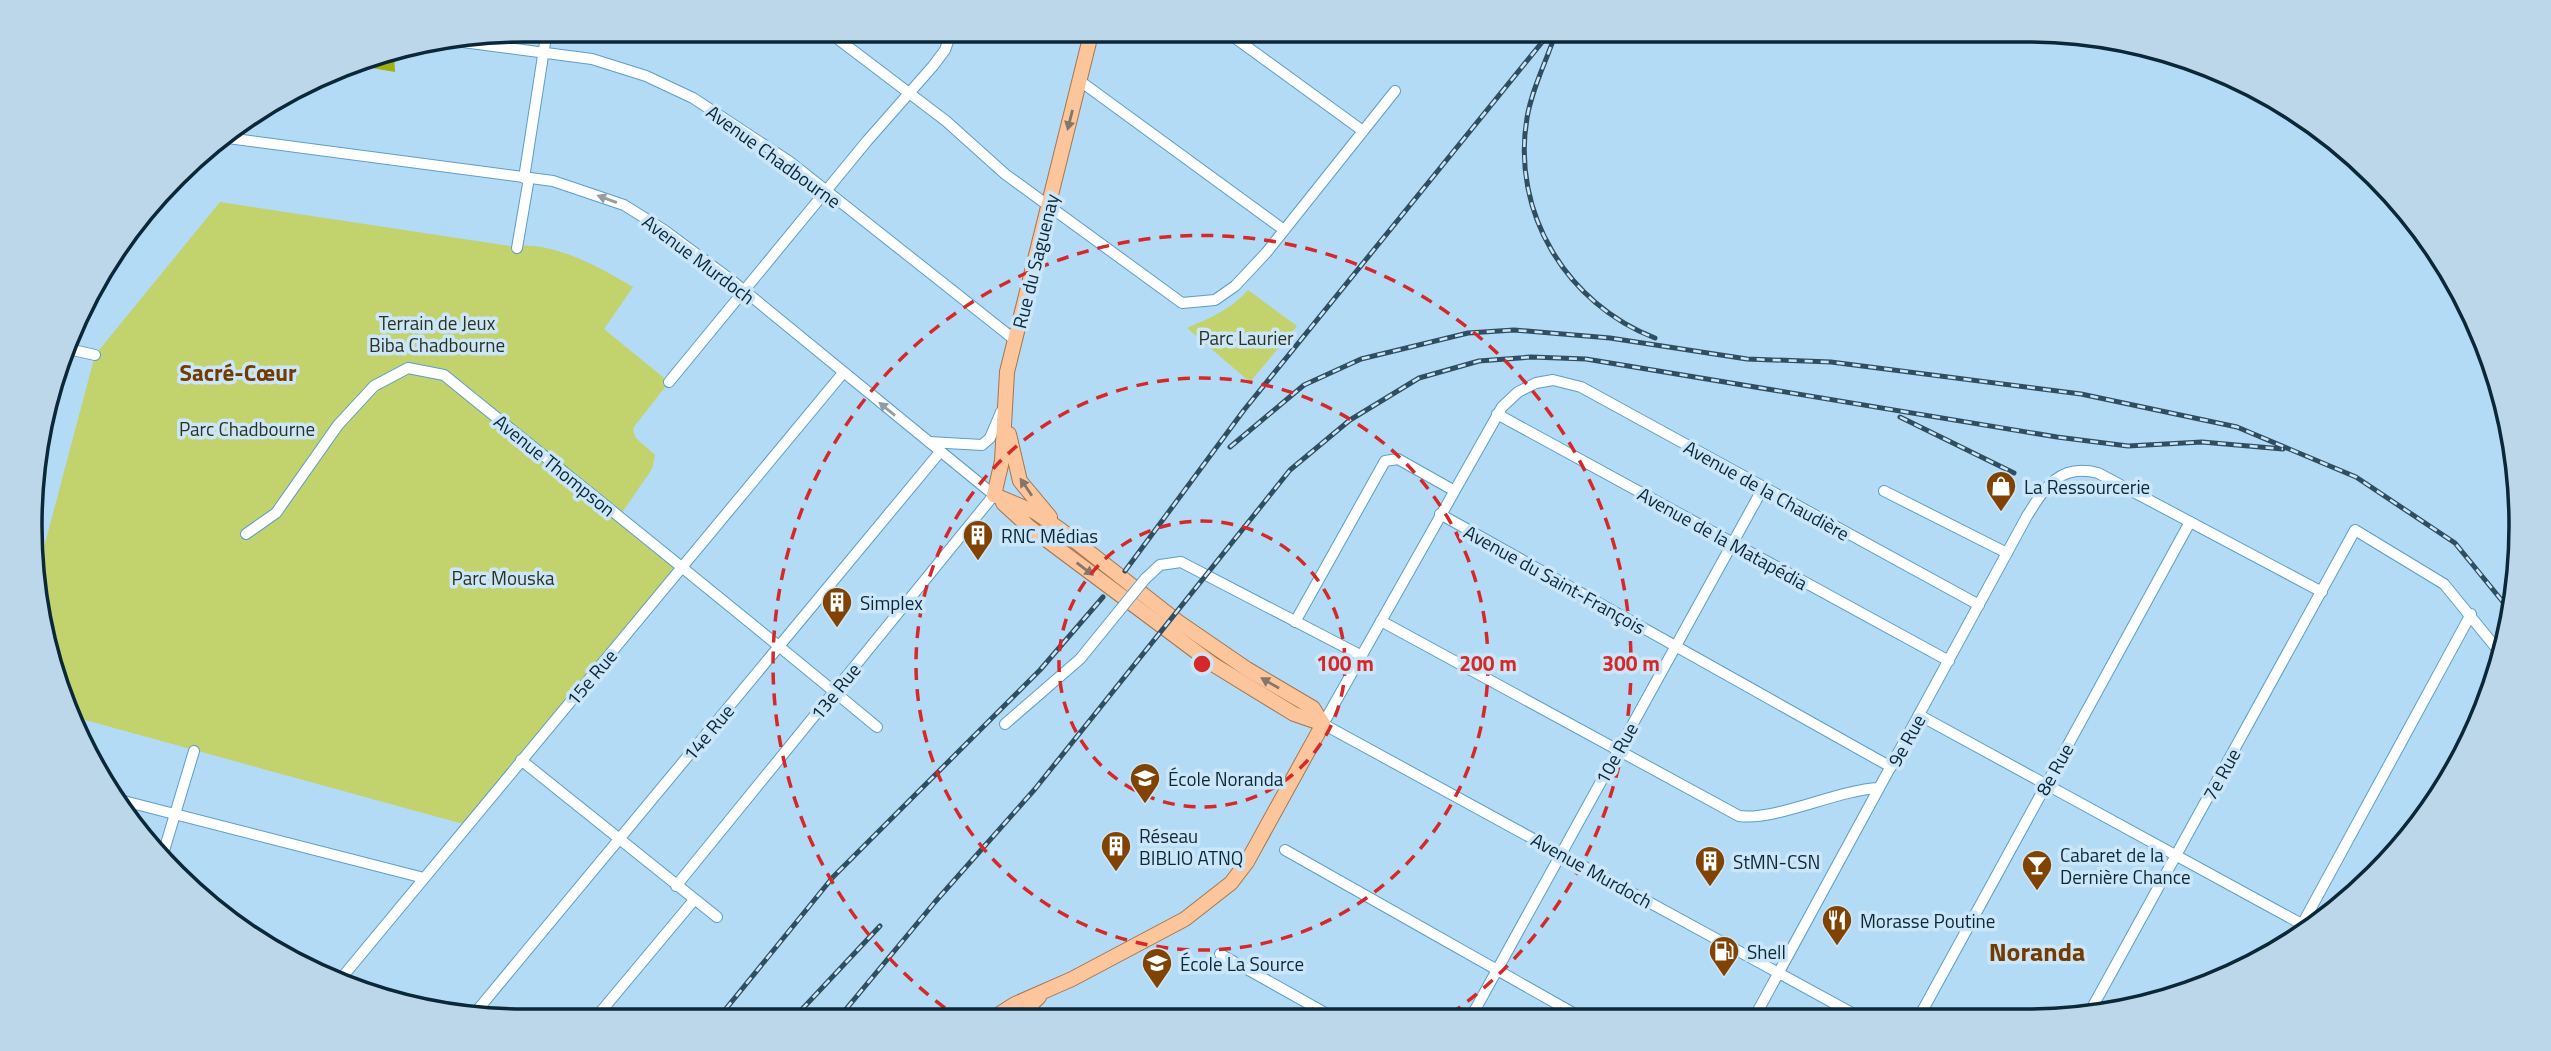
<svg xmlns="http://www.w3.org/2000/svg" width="2551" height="1051" font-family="'Titillium Web',sans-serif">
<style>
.green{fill:#c2d26c}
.forest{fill:#9fb111}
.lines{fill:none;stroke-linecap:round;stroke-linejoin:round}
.minor-casing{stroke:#5a9fc9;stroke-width:12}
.major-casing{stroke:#a6754d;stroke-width:16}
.minor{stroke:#fff;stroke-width:10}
.major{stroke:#fcc59b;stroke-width:14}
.rail-casing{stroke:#2f4f61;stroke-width:5}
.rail{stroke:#cbe6f8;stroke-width:2.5;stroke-dasharray:8;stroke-linecap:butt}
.minor-bridge-casing{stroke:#5a9fc9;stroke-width:12;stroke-linecap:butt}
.minor-bridge{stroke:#fff;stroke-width:10}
.oneway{fill:#83766a}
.oneway2{fill:#919ea5}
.ring{fill:none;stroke:#d62828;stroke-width:3.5;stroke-dasharray:12 9}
.labels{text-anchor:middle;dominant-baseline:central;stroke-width:7;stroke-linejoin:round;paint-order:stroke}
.street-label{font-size:19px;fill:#0a2838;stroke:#cbe6f8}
.park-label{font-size:19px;fill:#2e321b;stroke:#cbe6f8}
.poi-label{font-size:19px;fill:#0a2838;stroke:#cbe6f8;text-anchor:start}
.quarter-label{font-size:23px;font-weight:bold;fill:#733b01;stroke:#cbe6f8}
.district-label{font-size:26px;font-weight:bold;fill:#733b01;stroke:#cbe6f8}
.rim{fill:none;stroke:#0a2838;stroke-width:3.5}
.centre{fill:#d62828;stroke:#cbe6f8;stroke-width:3.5}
.ring-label{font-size:21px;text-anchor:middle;font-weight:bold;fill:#d62828;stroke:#cbe6f8;stroke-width:7;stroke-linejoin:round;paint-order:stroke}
</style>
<rect width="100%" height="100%" fill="#b3dbf5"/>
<!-- green -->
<g class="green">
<path d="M220 202 517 247C549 239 605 270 633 287L604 329 669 382 633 428 635 437 655 455 652 469 619 517 683 566 467 825 67 715 39 623 38 570 95 355Z"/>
<path d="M1248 290 1297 326 1250 382 1187 328C1212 317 1229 311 1248 290Z"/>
</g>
<!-- forest -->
<path class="forest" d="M394 52 395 72 348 64 366 56Z"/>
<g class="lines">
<!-- minor casing -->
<g class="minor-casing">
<g id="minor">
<path d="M826 30 946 121 1005 174 1182 303 1215 300 1235 286 1266 253 1395 91"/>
<path d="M1224 30 1363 131"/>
<path d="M455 41 592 59 646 76 693 98 790 162 1015 340"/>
<path d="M1080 81 1284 230"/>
<path d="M220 137 553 181 624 205 664 230 730 279 994 495 676 886"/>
<path d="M524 178 547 30"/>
<path d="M517 248 529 178"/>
<path d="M64 348 95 355"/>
<path d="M669 382 867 141 933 66 945 50 952 30"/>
<path d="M1497 414 1949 661"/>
<path d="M929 442 982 445 990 438 1001 412"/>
<path d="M1884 491 2007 553"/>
<path d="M1440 514 1891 767"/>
<path d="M246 534 276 513 338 425 374 386 408 368 444 375C588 492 734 608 877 727"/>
<path d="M1145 579 1160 565 1181 562 1362 656"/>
<path d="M1381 621 1739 816C1776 821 1836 790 1879 788"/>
<path d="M1295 622 1385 461 1398 459 1453 490"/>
<path d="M1919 715 2307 927"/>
<path d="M1005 724 1080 659 1119 611"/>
<path d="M521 760 717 917"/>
<path d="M112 798 424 878"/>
<path d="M1285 850 1582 1018"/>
<path d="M163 854 194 751"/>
<path d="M2298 932 2471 614"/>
<path d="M1220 954 1336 1019"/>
<path d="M339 981 843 373"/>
<path d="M475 1013 940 452"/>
<path d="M1919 1017 2190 522"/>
<path d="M2087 1017 2355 530 2444 584 2502 655"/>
<path d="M1754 1018 2027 516C2045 487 2060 463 2098 473L2322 592"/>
<path d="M1861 1018 1323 724 1502 407 1518 392 1536 383 1553 380 1581 387 1979 605"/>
<path d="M1470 1019 1763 488"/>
<path d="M593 1021 694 900"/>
</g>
</g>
<!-- major casing -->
<g class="major-casing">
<g id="major">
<path d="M1009 434 1020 481 1050 517"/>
<path d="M994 495 1002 461 1007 372 1092 30"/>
<path d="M994 495 1035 512 1061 530 1177 621 1247 669 1313 708 1323 724"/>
<path d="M1003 503 1028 526 1214 665 1294 714 1323 724"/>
<path d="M990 1020 1015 1004 1072 979 1185 919 1231 883 1247 862 1323 724"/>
<path d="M1015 1020 1039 997"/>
</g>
</g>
<!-- minor -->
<use href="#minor" class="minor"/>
<!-- major -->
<use href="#major" class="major"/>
<!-- rail casing -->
<g class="rail-casing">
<g id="rail">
<path d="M1556 32C1547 60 1532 88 1527 118 1511 213 1567 304 1655 338"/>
<path d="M1900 417 2014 473"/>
<path d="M1230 447 1304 385 1361 359 1468 333 1514 330 1610 338 1747 359 1831 362 2081 394 2237 427 2356 477 2455 543 2512 613"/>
<path d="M1125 571 1244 410 1552 30"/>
<path d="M837 1020 935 902 1035 789 1290 470 1350 420 1419 378 1479 361 1531 357 1586 359 2057 437 2128 446 2202 442 2283 449"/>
<path d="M716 1021 833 877 1040 670 1103 597"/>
<path d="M791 1021 880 926"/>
</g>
</g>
<!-- rail -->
<use href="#rail" class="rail"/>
<!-- minor-bridge casing -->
<g class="minor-bridge-casing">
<path id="minor-bridge" d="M1119 611 1145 579"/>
</g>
<!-- minor-bridge -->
<use href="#minor-bridge" class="minor-bridge"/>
</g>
<!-- one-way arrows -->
<defs><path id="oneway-solid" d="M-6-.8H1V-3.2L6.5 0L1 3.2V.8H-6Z" transform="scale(1.75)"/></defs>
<g class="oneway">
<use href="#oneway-solid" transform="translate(1070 120) rotate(104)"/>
<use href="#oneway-solid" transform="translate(1026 487) rotate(-124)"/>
<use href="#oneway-solid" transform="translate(1085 569) rotate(37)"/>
<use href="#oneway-solid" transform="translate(1270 683) rotate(-150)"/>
</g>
<g class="oneway2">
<use href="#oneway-solid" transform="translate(607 199) rotate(-160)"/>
<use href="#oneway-solid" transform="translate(887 409) rotate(-141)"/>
</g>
<!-- distance rings -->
<g class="ring">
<circle cx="1202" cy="664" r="143"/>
<circle cx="1202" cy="664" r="286"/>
<path d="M962 1020A429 429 0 1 1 1445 1018"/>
</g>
<!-- icons -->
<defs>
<g id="shop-pin" transform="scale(1.575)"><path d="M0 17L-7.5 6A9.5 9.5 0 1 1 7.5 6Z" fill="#814303" stroke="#cbe6f8"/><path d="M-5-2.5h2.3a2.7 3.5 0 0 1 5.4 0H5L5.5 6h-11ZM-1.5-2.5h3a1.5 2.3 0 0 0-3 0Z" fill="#fff"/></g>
<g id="building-pin" transform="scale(1.575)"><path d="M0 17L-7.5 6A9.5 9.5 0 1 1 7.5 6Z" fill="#814303" stroke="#cbe6f8"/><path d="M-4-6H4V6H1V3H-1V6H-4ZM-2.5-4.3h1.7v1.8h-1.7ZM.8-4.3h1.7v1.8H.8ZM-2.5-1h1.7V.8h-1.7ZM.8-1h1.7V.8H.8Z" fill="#fff"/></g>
<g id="school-pin" transform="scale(1.575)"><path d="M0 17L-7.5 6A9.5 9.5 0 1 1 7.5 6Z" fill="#814303" stroke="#cbe6f8"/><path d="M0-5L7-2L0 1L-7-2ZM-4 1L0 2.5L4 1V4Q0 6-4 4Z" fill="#fff"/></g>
<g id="bar-pin" transform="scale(1.575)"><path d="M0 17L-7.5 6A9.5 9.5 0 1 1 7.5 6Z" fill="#814303" stroke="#cbe6f8"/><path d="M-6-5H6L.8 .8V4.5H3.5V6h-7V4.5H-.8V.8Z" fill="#fff"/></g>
<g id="restaurant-pin" transform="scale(1.575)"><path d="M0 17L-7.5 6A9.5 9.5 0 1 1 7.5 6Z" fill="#814303" stroke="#cbe6f8"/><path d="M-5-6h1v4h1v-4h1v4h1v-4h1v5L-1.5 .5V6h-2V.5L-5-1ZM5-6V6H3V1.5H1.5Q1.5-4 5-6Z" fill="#fff"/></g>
<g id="fuel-pin" transform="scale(1.575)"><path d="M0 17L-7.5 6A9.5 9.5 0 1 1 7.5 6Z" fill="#814303" stroke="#cbe6f8"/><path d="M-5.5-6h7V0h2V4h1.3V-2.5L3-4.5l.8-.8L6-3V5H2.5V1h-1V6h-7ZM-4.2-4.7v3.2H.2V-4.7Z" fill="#fff"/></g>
</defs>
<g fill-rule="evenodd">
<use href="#shop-pin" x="2001" y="486"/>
<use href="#building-pin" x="978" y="535"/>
<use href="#building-pin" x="837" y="602"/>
<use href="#school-pin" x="1145" y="778"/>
<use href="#building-pin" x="1116" y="846"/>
<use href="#building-pin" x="1710" y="861"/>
<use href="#bar-pin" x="2037" y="865"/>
<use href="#restaurant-pin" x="1837" y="920"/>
<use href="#fuel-pin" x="1724" y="951"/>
<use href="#school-pin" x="1157" y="963"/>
</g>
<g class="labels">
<!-- street labels -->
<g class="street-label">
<text transform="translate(774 156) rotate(36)">Avenue Chadbourne</text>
<text transform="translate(699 259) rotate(37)">Avenue Murdoch</text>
<text transform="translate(1035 261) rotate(-76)">Rue du Saguenay</text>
<text transform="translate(555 465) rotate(39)">Avenue Thompson</text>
<text transform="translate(1767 490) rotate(29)">Avenue de la Chaudière</text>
<text transform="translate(1723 538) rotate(29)">Avenue de la Matapédia</text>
<text transform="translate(1555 579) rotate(29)">Avenue du Saint-François</text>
<text transform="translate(591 677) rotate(-50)">15e Rue</text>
<text transform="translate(835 691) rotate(-51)">13e Rue</text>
<text transform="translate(708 732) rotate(-50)">14e Rue</text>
<text transform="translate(1906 740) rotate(-61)">9e Rue</text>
<text transform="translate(1616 753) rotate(-61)">10e Rue</text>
<text transform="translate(2054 769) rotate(-61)">8e Rue</text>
<text transform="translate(2221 774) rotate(-61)">7e Rue</text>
<text transform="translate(1592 870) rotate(29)">Avenue Murdoch</text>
</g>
<!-- park labels -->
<g class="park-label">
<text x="437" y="322">Terrain de Jeux<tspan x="437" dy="22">Biba Chadbourne</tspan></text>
<text x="1246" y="337">Parc Laurier</text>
<text x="247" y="428">Parc Chadbourne</text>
<text x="503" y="577">Parc Mouska</text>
</g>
<!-- poi labels -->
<g class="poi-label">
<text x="2024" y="486">La Ressourcerie</text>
<text x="1001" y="535">RNC Médias</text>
<text x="860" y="602">Simplex</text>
<text x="1168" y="778">École Noranda</text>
<text x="1139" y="835">Réseau<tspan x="1139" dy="22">BIBLIO ATNQ</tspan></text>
<text x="2060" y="854">Cabaret de la<tspan x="2060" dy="22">Dernière Chance</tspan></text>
<text x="1733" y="861">StMN-CSN</text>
<text x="1860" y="920">Morasse Poutine</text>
<text x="1747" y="951">Shell</text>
<text x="1180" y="963">École La Source</text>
</g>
<!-- quarter labels -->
<g class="quarter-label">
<text x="238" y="372">Sacré-Cœur</text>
</g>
<!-- district labels -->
<g class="district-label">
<text x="2037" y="951">Noranda</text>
</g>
</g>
<!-- crop -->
<path d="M0 0H2551V1051H0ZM525 42H2026A483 483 0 0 1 2509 525V526A483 483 0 0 1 2026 1009H525A483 483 0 0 1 42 526V525A483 483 0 0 1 525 42Z" fill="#bcd7e9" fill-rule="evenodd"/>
<path class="rim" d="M525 42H2026A483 483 0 0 1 2509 525V526A483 483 0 0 1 2026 1009H525A483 483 0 0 1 42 526V525A483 483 0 0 1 525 42Z"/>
<circle cx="1202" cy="664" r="10" class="centre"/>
<g class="ring-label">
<text x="1345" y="671">100 m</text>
<text x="1488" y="671">200 m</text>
<text x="1631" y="671">300 m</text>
</g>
</svg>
